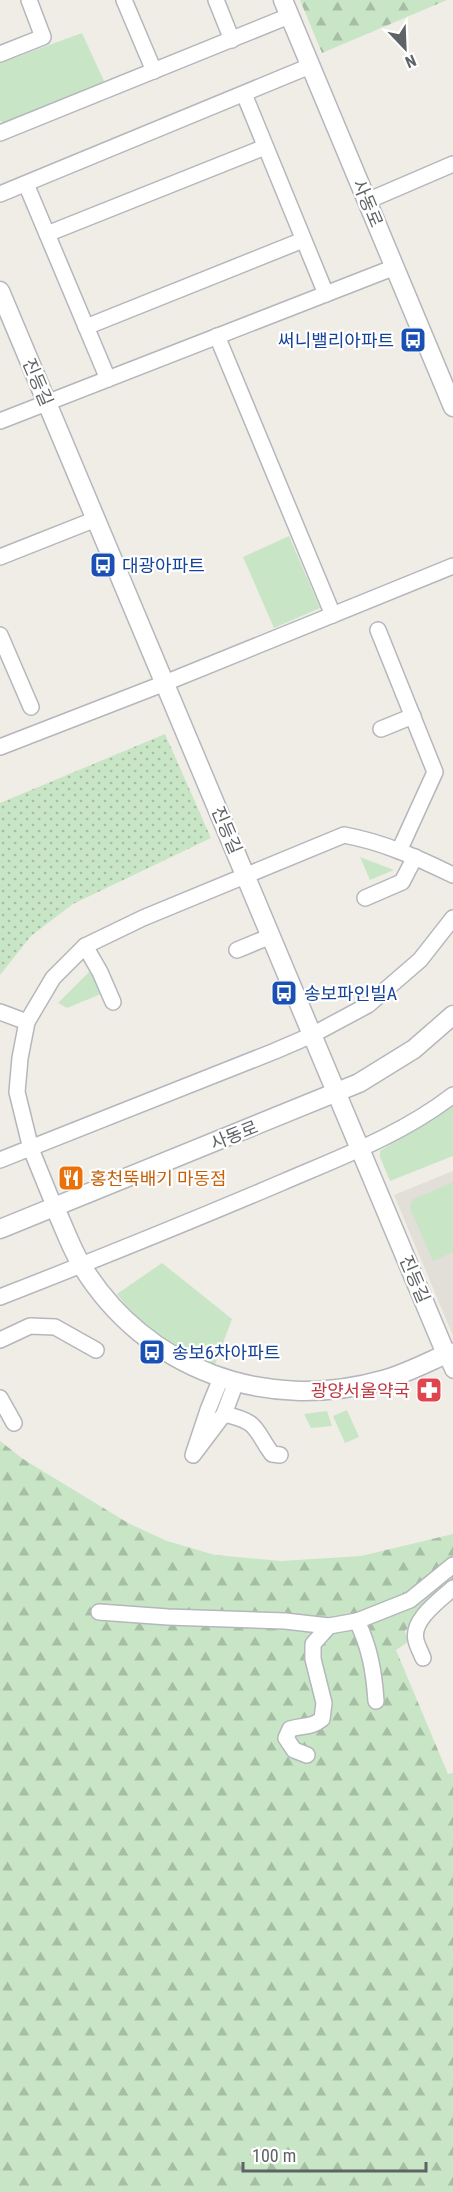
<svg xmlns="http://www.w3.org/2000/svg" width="453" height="2192" font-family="'Roboto Condensed','Noto Sans KR',sans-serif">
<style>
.education{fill:#e2ded8}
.grass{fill:url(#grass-dots)}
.forest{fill:url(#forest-firs)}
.park{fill:#c8e6c5}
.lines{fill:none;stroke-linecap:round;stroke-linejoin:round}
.minor-casing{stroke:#b4b7bb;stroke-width:18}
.tertiary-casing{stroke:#b4b7bb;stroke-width:21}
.minor{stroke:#fff;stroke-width:15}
.tertiary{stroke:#fff;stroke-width:18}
.labels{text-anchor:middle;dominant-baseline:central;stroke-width:4.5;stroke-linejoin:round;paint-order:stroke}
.street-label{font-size:18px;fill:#5e6366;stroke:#fff}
.transit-label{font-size:18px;fill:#164399;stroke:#fff;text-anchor:start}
.food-label{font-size:18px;fill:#c56008;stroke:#fff;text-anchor:start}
.health-label{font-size:18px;fill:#be3a42;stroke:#fff;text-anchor:end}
</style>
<defs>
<pattern id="grass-dots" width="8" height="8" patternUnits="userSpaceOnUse" patternTransform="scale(1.5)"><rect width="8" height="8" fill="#c8e6c5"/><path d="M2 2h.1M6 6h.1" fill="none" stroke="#a6bea4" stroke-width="1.8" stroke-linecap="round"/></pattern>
<pattern id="forest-firs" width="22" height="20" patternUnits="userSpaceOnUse" patternTransform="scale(1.5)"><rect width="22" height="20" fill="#c8e6c5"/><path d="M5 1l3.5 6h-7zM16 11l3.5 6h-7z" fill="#a6bea4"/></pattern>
</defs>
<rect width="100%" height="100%" fill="#f0ede7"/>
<!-- education -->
<path class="education" d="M453 1171V1336L394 1195Z"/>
<!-- grass -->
<path class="grass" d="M165 734 211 838 73 904 31 936 0 975V803Z"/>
<!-- forest -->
<g class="forest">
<path d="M300 0H447L322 53Z"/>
<path d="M0 1441 23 1459 128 1523 167 1541 215 1555 281 1561 361 1556 453 1534V1579L405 1631 408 1642 396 1650 448 1774 453 1773V2192H0Z"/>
</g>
<!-- park -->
<g class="park">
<path d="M82 33 104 81 101 87 7 124 0 121V63Z"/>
<path d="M289 536 320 608 274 628 243 557Z"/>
<path d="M360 857 394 870 370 880Z"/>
<path d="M91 970 101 994 67 1008 58 1003Z"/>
<path d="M453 1105V1156L390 1181 380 1157V1151Z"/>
<path d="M453 1182V1252L433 1261 410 1208 412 1200Z"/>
<path d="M162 1263 232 1319 214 1367C176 1349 143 1328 117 1294Z"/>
<path d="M347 1410 359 1437 345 1443 333 1416Z"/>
<path d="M327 1411 332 1426 311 1428 304 1414Z"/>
</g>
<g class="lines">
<!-- minor casing -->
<g class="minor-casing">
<g id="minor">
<path d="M124 0 154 71"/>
<path d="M216 0 232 40"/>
<path d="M0 54 43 37 29 0"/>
<path d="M244 94 326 294"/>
<path d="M0 133 289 16"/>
<path d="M26 184 108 379"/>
<path d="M0 194 310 66"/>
<path d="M367 201 453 164"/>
<path d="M47 234 265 147"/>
<path d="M86 327 303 240"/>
<path d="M217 336 333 615"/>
<path d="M0 421 395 267"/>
<path d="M0 557 96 519"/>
<path d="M378 630 435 772 399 851"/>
<path d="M0 635 31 707"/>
<path d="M381 729 413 716"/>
<path d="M0 747 165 683 453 566"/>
<path d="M365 898 402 882 415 857"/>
<path d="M85 946 100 972 113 1002"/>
<path d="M237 950 271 936"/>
<path d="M0 1012 27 1022 20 1058 17 1092 31 1149 55 1208"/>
<path d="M27 1022 53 978 85 946 143 918 344 835C383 842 418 858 453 875"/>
<path d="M0 1160 275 1051 312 1035 368 1005 420 960 453 918"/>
<path d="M0 1297C95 1260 189 1222 283 1182 341 1157 403 1134 453 1095"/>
<path d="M0 1340 30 1326 55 1327 96 1350"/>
<path d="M453 1351 446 1354 453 1370"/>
<path d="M221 1378 208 1410 193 1455 224 1414 236 1382"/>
<path d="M0 1398 14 1423"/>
<path d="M224 1414C259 1422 253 1427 272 1454L280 1455"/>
<path d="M99 1612 168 1617 285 1621 329 1626 357 1621"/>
<path d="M423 1658C421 1652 417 1646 416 1640 411 1620 440 1600 453 1588"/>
<path d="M376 1701C374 1672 370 1648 357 1621L410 1600 453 1565"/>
<path d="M307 1755 294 1750 286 1738 290 1729C303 1725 311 1728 322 1719L324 1703 313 1659V1644L329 1626"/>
</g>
</g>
<!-- tertiary casing -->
<g class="tertiary-casing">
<g id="tertiary">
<path d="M283 0 453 407"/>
<path d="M0 291 446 1354C426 1363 405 1374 383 1380 266 1413 146 1370 82 1266 71 1248 64 1227 55 1208"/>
<path d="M0 1229 359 1083 414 1049 453 1015"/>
</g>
</g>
<!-- minor -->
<use href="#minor" class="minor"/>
<!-- tertiary -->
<use href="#tertiary" class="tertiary"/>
</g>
<!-- icons -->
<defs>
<g id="bus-square" transform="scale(1.35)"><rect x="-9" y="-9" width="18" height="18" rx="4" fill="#1a4fb4" stroke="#fff"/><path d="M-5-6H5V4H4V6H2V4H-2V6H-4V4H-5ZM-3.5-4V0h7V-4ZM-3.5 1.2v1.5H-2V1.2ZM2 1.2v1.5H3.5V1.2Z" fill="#fff"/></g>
<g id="restaurant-square" transform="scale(1.35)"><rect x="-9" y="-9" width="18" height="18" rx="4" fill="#e8710a" stroke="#fff"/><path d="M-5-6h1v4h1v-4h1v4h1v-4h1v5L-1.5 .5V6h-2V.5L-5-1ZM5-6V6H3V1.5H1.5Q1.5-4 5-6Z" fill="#fff"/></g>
<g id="pharmacy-square" transform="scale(1.35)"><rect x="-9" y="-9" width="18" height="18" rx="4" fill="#e0444e" stroke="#fff"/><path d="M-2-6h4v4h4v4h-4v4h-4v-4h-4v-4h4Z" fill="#fff"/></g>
</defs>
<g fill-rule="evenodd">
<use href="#bus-square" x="413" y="340"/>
<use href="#bus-square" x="103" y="565"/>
<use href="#bus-square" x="284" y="993"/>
<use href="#restaurant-square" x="71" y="1178"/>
<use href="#bus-square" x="152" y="1352"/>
<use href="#pharmacy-square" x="429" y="1390"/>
</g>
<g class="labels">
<!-- street labels -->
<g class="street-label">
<text transform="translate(368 203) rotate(67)">사동로</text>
<text transform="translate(38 382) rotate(67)">진등길</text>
<text transform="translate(227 830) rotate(67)">진등길</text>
<text transform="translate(234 1135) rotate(-22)">사동로</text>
<text transform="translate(415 1279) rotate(67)">진등길</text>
</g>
<!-- transit labels -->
<g class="transit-label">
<text x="394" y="340" text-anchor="end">써니밸리아파트</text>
<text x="122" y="565">대광아파트</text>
<text x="304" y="993">송보파인빌A</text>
<text x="172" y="1352">송보6차아파트</text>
</g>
<!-- food labels -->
<g class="food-label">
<text x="90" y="1178">홍천뚝배기 마동점</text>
</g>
<!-- health labels -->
<g class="health-label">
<text x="410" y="1390">광양서울약국</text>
</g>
</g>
<!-- north arrow -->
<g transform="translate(405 48) rotate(157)" stroke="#ffffff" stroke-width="4.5" paint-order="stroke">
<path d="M0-4.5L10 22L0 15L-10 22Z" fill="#5e6366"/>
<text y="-9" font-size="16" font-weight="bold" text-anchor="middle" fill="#5e6366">N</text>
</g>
<!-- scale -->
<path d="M243 2162v9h183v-9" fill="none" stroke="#5e6366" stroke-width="3"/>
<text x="252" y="2162" font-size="18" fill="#5e6366" stroke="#ffffff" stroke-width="4.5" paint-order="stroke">100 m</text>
</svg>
